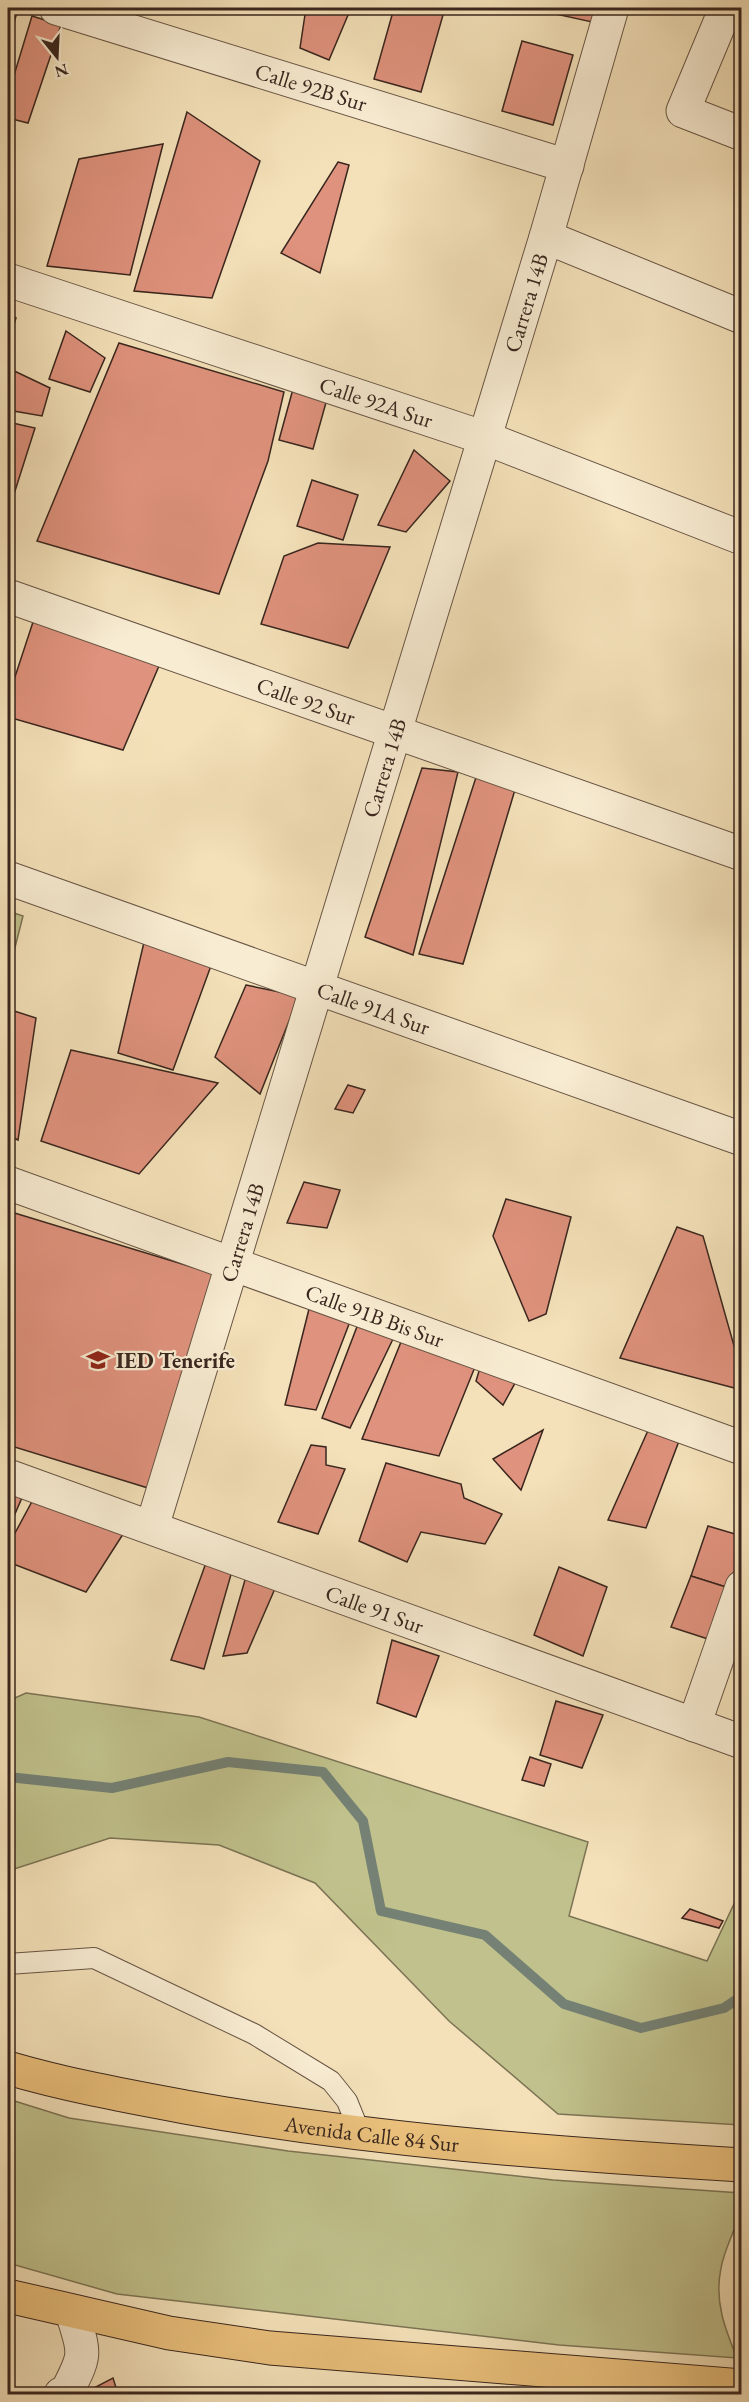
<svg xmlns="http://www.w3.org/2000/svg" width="749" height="2402" font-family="'EB Garamond',serif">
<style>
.green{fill:#c0c18c;stroke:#7c7455;stroke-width:1.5}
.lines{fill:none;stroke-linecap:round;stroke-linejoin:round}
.stream{stroke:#748174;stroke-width:10}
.building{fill:#df927d;stroke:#39261e;stroke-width:1.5}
.lane-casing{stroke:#685545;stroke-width:22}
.street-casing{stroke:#685545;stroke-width:35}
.highway-casing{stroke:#39261e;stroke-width:35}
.lane{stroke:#f8ecd2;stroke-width:20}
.street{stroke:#f8ecd2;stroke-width:33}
.highway{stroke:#eac07c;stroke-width:33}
.labels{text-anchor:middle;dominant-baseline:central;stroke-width:4.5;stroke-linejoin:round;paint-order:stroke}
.street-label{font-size:22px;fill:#39261e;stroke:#f8ecd2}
.poi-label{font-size:22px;font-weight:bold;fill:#39261e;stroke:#f8ecd2;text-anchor:start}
</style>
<rect width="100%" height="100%" fill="#f4e1b9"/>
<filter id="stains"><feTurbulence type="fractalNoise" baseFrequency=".00333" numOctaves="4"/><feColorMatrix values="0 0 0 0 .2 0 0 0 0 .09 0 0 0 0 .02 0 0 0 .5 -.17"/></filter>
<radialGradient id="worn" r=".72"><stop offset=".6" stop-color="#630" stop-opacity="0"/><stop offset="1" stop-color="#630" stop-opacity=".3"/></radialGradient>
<!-- green -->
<g class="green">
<path d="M8 911 23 916 8 975Z"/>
<path d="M26 1693 199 1717 588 1842 569 1916 707 1961 741 1889V2125L558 2114 449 2021 315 1883 219 1845 110 1838 8 1871V1701Z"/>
<path d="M8 2099 69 2118 288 2151 553 2180 741 2193C742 2223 726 2241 721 2268 714 2301 725 2329 737 2358L559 2345 117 2294 8 2263Z"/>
</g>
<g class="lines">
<!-- stream -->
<path class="stream" d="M8 1777 112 1788 228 1762 323 1772 363 1821 381 1911 485 1935 564 2004 641 2028 724 2008 742 1996"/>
</g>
<!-- building -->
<g class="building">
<path d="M177 8H211L207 14 176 10Z"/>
<path d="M306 8H351L329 60 300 48Z"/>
<path d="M394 8H445L421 92 374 79Z"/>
<path d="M537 8H597L592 22 537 10Z"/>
<path d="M8 9 17 12 8 45Z"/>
<path d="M32 16 61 25 28 123 8 118V95Z"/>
<path d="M522 41 573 55 553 125 502 111Z"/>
<path d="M187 112 260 161 212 298 134 291Z"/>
<path d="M163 144 130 275 47 266 79 159Z"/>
<path d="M338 162 349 165 320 273 281 253Z"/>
<path d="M8 314 16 318 8 344Z"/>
<path d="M66 331 105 358 90 392 49 379Z"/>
<path d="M119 343 284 392 268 461 219 594 37 541Z"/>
<path d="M8 368 50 388 42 416 8 410Z"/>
<path d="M293 389 327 399 313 449 279 440Z"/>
<path d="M8 422 35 428 8 513Z"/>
<path d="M414 450 450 481 406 532 378 525Z"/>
<path d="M312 480 358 495 343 540 297 526Z"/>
<path d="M318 543 390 547 348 648 261 624 284 556Z"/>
<path d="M34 619 159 666 123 750 8 717V698Z"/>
<path d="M422 768 458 772 413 955 365 937Z"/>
<path d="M479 768 517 783 463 964 419 954Z"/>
<path d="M145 938 212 963 173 1070 118 1053Z"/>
<path d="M246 985 299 996 260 1094 215 1057Z"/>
<path d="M11 1010 36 1018 18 1140 8 1135V1021Z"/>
<path d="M71 1050 218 1083 139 1174 41 1141Z"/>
<path d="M348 1085 365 1090 353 1113 335 1109Z"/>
<path d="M304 1182 340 1190 327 1228 287 1223Z"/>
<path d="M506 1199 571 1217 546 1314 529 1321 493 1236Z"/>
<path d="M8 1211 215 1274 148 1488 8 1445Z"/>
<path d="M677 1227 703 1236 742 1374V1390L620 1358Z"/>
<path d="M310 1305 351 1319 316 1410 285 1405Z"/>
<path d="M358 1324 394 1337 350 1428 322 1418Z"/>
<path d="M403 1337 475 1367 439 1456 362 1439Z"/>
<path d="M483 1358 520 1374 503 1405 476 1381Z"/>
<path d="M650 1426 679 1441 646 1528 608 1520Z"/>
<path d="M543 1430 521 1490 493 1459Z"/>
<path d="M311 1445 326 1447V1465L345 1469 318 1534 278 1522Z"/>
<path d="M386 1463 461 1484 464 1498 502 1514 485 1544 421 1532 407 1562 359 1541Z"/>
<path d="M8 1485 24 1493 8 1530Z"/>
<path d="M35 1496 125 1531 86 1592 8 1562V1546Z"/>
<path d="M708 1526 742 1536V1557L732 1589 691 1576Z"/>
<path d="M207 1560 232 1571 204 1669 171 1660Z"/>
<path d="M559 1567 607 1587 583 1656 534 1635Z"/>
<path d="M247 1573 277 1584 247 1653 223 1656Z"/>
<path d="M691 1576 726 1587 708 1639 671 1627Z"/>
<path d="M392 1640 439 1656 416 1717 377 1703Z"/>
<path d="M556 1701 603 1715 582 1768 540 1755Z"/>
<path d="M530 1757 551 1764 544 1786 522 1780Z"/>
<path d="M690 1909 723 1921 719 1928 682 1918Z"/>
<path d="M113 2378 118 2394H87L86 2392Z"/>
</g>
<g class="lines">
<!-- lane casing -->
<g class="lane-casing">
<path id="lane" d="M8 1964 94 1958 254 2034 331 2081 347 2101 360 2133"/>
</g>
<!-- street casing -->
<g class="street-casing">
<g id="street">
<path id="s1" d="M56 8 567 166"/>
<path d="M726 8 683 111 742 134"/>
<path d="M546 237 742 317"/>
<path id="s2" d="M8 280 485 438 742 538"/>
<path id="s3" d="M8 596 742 854"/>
<path id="s4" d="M8 878 742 1139"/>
<path id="s5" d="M8 1183 742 1448"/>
<path id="s6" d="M8 1476 742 1742"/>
<path id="s7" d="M152 1527 546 237 612 8"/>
<path d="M694 1725 742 1587"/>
<path d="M61 2394 66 2393C87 2353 85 2355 72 2312"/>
</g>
</g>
<!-- highway casing -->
<g class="highway-casing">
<g id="highway">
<path id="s8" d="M8 2068C66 2085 126 2096 185 2107 369 2140 555 2154 742 2165"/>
<path d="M8 2296 169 2333 270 2348 742 2386"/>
</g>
</g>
<!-- lane -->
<use href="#lane" class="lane"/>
<!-- street -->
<use href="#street" class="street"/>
<!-- highway -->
<use href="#highway" class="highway"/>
</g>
<!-- icons -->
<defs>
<g id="school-bare" transform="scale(1.8)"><path d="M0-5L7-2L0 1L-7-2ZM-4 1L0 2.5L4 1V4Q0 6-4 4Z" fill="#8f2418" stroke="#f8ecd2" stroke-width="2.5" paint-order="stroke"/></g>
</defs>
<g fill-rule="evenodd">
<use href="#school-bare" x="98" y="1360"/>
</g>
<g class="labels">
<!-- street labels -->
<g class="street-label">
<text stroke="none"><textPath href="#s1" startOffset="267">Calle 92B Sur</textPath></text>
<text stroke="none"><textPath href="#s7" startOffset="1280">Carrera 14B</textPath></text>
<text stroke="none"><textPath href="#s2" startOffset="388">Calle 92A Sur</textPath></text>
<text stroke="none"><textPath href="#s3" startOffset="316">Calle 92 Sur</textPath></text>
<text stroke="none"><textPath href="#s7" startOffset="794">Carrera 14B</textPath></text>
<text stroke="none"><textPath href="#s4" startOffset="388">Calle 91A Sur</textPath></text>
<text stroke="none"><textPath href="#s7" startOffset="308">Carrera 14B</textPath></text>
<text stroke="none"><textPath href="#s5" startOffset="390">Calle 91B Bis Sur</textPath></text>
<text stroke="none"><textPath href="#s6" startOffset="390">Calle 91 Sur</textPath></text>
<text stroke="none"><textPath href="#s8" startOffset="370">Avenida Calle 84 Sur</textPath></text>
</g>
<!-- poi labels -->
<g class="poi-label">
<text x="116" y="1360">IED Tenerife</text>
</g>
</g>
<!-- margin -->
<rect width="749" height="2402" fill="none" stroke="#f4e1b9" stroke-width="30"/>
<rect x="9" y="9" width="731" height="2384" fill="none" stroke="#39261e" stroke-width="3"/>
<rect x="15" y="15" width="719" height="2372" fill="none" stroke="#39261e" stroke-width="1.5"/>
<!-- north arrow -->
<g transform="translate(57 57) rotate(162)" stroke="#f8ecd2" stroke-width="4.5" paint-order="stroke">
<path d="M0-4.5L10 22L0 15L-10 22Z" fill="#39261e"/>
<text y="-9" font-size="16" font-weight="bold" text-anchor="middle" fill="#39261e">N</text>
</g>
<rect width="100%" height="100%" filter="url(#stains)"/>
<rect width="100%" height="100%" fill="url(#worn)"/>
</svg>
